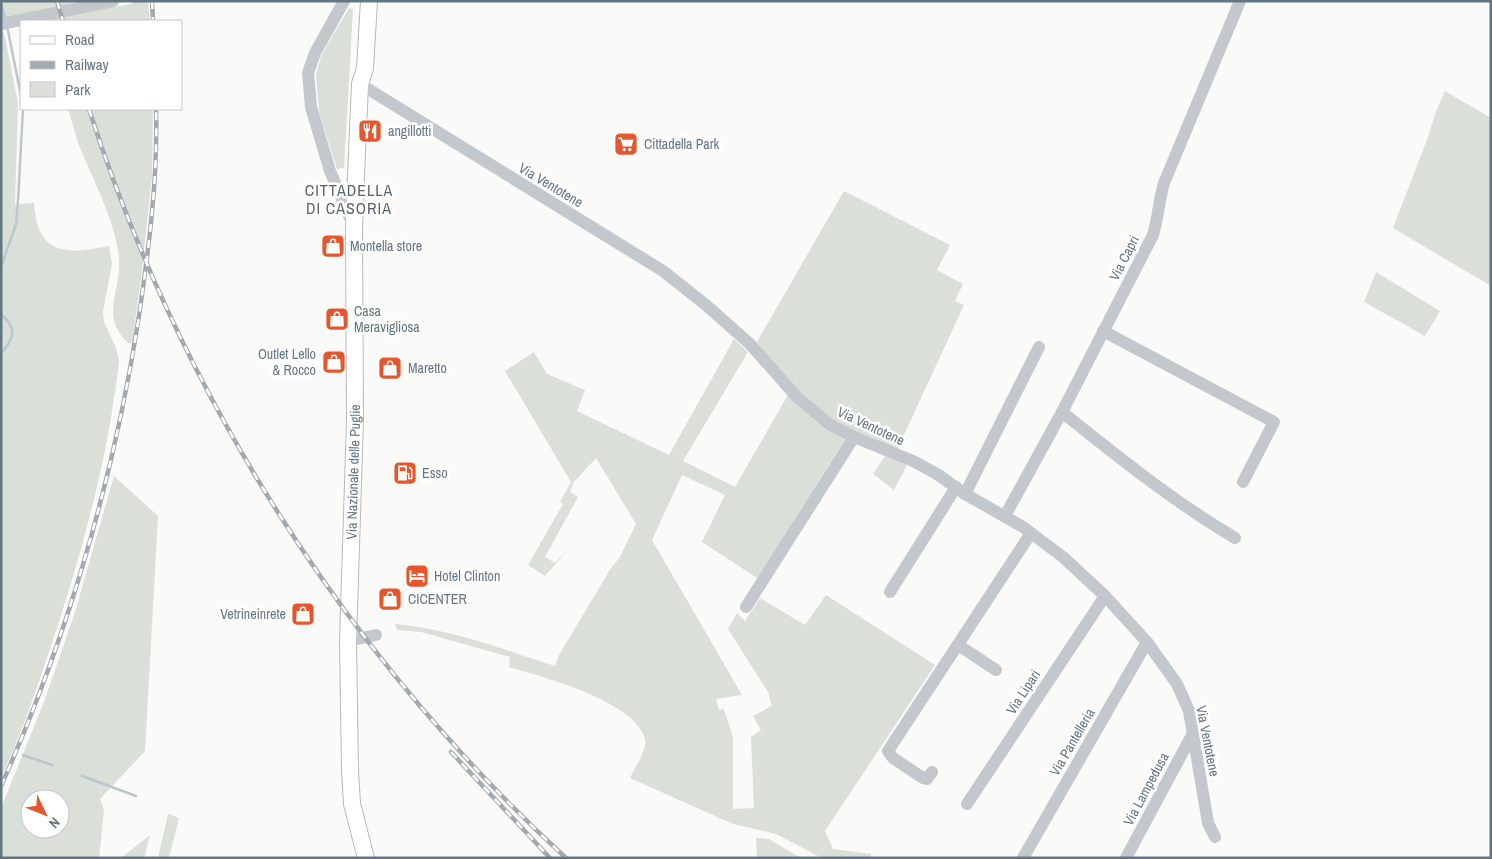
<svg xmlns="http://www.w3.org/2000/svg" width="1492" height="859" font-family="'Archivo Narrow',sans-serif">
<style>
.green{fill:#dadfd7;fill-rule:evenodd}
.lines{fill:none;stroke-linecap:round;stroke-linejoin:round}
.stream{stroke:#bbc7cb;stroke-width:2.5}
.major-casing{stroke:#b5babe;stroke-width:18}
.minor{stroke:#c3c8cc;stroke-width:12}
.major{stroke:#fff;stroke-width:16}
.rail-casing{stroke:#a2aab0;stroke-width:4.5}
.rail{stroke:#fff;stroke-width:2.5;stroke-dasharray:8;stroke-linecap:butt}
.labels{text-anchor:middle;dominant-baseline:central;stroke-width:5;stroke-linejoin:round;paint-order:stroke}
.poi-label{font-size:14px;fill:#657683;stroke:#fff;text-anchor:start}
.street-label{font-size:14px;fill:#657683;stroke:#fff}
.quarter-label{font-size:16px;letter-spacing:1px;fill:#57646e;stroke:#fff}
</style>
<rect width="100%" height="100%" fill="#fafaf8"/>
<!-- green -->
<g class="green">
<path d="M1 1H70L71 5 1 20Z"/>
<path d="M134 1H148L150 21H46L47 19 131 4Z"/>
<path d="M349 8 353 9 344 168 337 169 319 112 316 75 321 56Z"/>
<path d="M1 32H4L18 103 15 204 34 203C37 255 66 255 109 246L112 264 103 311 104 322 116 348 119 361C108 459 82 553 51 646 36 691 21 735 1 778Z"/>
<path d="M1445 91 1491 118V286L1393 228 1428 137 1435 114Z"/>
<path d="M68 109H153L152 176 141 279 132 343H128C99 316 122 290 119 257 114 217 94 183 79 145 75 134 72 121 68 109Z"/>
<path d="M844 191 950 245 937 270 963 284 955 301 964 305 897 450 851 430 834 421 789 382 757 342Z"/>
<path d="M1376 272 1440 311 1425 336 1364 302Z"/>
<path d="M734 339 748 352 683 461 735 487 788 395 845 439 794 520 773 560 757 578 702 542 725 495 682 475 652 540 742 695 716 699 719 710 724 709 733 737V809L754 808 751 737 761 730 753 716 772 706 768 692 728 629 737 613 745 621 760 598 805 625 826 595 935 665 825 831 833 849 871 854V858H822L776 834 733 824 630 778C634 769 648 748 645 739 635 701 543 677 509 667L510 657 421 632 397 630 395 624C451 629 502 649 555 666L559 655 611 568 620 557 636 524 596 458 574 482 570 492 578 497 545 557 555 563 569 549 545 576 528 565 563 504 560 502 571 482 505 371 534 352 547 374 585 390 577 411 669 455Z"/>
<path d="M885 456 907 465 894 490 873 474Z"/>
<path d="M114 476 158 516 145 751 100 799 104 810 99 858H1V808L44 702 75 612ZM30 799H60V829H30Z"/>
<path d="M168 814 179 818 169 858H158Z"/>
<path d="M150 835 144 858H121Z"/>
<path d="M756 838 769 839 801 858H757Z"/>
</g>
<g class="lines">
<!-- stream -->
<g class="stream">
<path d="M1 2 5 19"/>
<path d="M7 26 21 96"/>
<path d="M1 267 16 224 18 201 23 109"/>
<path d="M1 314C18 329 14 338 1 354"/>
<path d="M23 755 52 765"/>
<path d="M82 776 136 796"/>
</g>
<!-- major casing -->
<g class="major-casing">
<g id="major">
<path id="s1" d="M366 858 352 804 350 771 348 641 355 420 354 229 356 176 360 84 365 68 369 1"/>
</g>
</g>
<!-- minor -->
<g class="minor">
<path d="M344 1 315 53 308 73 311 107 330 171 353 225"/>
<path d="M1 24 113 1"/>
<path d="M360 84 663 271 706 305 750 344 796 396 829 424 854 437 913 461 937 474 965 494 1023 527 1063 557 1105 596 1147 642 1177 684 1189 711 1208 823 1215 837"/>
<path d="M1103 331 1274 422 1243 482"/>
<path d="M1062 412C1118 457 1173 501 1235 538"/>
<path d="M965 494 1039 347"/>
<path d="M1005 516 1062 412 1153 235C1158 218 1159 200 1164 183L1240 1"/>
<path d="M890 592 956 487"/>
<path d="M746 607 854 437"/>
<path d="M348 641 376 635"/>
<path d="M958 645 996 670"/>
<path d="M932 772 927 779 923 778 893 758 888 751 1031 533"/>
<path d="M967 804 1105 596"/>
<path d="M1023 858 1147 642"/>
<path d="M1126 858 1192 735"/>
</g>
<!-- major -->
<use href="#major" class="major"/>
<!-- rail casing -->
<g class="rail-casing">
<g id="rail">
<path d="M57 1 63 21"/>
<path d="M152 1 153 21"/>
<path d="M89 109C180 393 346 656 566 858"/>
<path d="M451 752 550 858"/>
<path d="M1 786C68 636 114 477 139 316 149 247 158 178 156 109"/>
</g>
</g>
<!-- rail -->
<use href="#rail" class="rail"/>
</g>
<!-- icons -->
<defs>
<g id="restaurant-square" transform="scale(1.25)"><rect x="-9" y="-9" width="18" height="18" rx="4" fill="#e4572e" stroke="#fff"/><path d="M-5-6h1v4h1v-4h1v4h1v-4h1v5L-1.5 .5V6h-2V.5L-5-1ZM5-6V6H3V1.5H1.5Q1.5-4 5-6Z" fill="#fff"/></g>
<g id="supermarket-square" transform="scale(1.25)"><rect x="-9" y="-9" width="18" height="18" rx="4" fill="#e4572e" stroke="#fff"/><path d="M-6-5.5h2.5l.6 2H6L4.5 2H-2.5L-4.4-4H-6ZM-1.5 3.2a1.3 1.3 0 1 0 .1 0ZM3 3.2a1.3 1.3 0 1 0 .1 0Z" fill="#fff"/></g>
<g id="shop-square" transform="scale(1.25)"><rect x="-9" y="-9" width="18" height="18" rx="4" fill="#e4572e" stroke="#fff"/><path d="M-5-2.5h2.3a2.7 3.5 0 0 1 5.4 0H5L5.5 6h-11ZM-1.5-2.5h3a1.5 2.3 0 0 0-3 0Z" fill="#fff"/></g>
<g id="fuel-square" transform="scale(1.25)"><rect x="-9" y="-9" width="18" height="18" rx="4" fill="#e4572e" stroke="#fff"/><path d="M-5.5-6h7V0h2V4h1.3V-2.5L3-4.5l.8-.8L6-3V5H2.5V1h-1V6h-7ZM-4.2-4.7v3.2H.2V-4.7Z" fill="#fff"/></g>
<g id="hotel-square" transform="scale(1.25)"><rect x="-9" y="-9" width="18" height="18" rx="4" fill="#e4572e" stroke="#fff"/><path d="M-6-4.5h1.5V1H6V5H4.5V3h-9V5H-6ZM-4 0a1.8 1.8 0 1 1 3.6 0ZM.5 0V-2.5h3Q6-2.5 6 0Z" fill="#fff"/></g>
</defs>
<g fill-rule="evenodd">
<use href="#restaurant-square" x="370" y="131"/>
<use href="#supermarket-square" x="626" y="144"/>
<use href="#shop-square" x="333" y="246"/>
<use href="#shop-square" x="337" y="319"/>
<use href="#shop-square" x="334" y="362"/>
<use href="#shop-square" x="390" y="368"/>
<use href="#fuel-square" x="405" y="473"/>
<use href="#hotel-square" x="417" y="576"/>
<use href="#shop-square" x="390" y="599"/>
<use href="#shop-square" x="303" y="614"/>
</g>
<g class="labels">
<!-- poi labels -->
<g class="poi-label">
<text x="388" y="131">angillotti</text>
<text x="644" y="144">Cittadella Park</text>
<text x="350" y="246">Montella store</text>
<text x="354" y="311">Casa<tspan x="354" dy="16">Meravigliosa</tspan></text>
<text x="316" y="354" text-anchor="end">Outlet Lello<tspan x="316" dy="16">&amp; Rocco</tspan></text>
<text x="408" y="368">Maretto</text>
<text x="422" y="473">Esso</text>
<text x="434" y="576">Hotel Clinton</text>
<text x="408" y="599">CICENTER</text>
<text x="286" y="614" text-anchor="end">Vetrineinrete</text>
</g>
<!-- street labels -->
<g class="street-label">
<text transform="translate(551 185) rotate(31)">Via Ventotene</text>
<text transform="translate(1124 258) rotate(-63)">Via Capri</text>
<text transform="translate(871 426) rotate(25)">Via Ventotene</text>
<text stroke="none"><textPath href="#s1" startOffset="388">Via Nazionale delle Puglie</textPath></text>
<text transform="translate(1023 692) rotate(-57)">Via Lipari</text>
<text transform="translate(1208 741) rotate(79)">Via Ventotene</text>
<text transform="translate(1072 742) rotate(-60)">Via Pantelleria</text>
<text transform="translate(1146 789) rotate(-62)">Via Lampedusa</text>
</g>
<!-- quarter labels -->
<g class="quarter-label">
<text x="349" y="190">CITTADELLA<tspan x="349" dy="18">DI CASORIA</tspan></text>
</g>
</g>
<!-- border -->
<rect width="1492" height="859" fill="none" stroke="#657683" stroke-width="5"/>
<!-- legend -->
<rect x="20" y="20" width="162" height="90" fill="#ffffff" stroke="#c1c8cd"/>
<rect x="30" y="36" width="25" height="8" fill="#ffffff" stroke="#c1c8cd"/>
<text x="65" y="45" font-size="15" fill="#657683">Road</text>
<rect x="30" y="61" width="25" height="8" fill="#a2aab0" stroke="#c1c8cd"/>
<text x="65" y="70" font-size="15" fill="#657683">Railway</text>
<rect x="30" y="82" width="25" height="15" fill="#dadfd7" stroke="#c1c8cd"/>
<text x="65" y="95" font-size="15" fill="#657683">Park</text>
<!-- north arrow -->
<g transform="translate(45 814) rotate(133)"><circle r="24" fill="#ffffff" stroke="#c1c8cd"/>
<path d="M0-4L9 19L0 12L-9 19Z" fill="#e4572e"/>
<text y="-8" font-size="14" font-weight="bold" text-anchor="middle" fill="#657683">N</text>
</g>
</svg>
